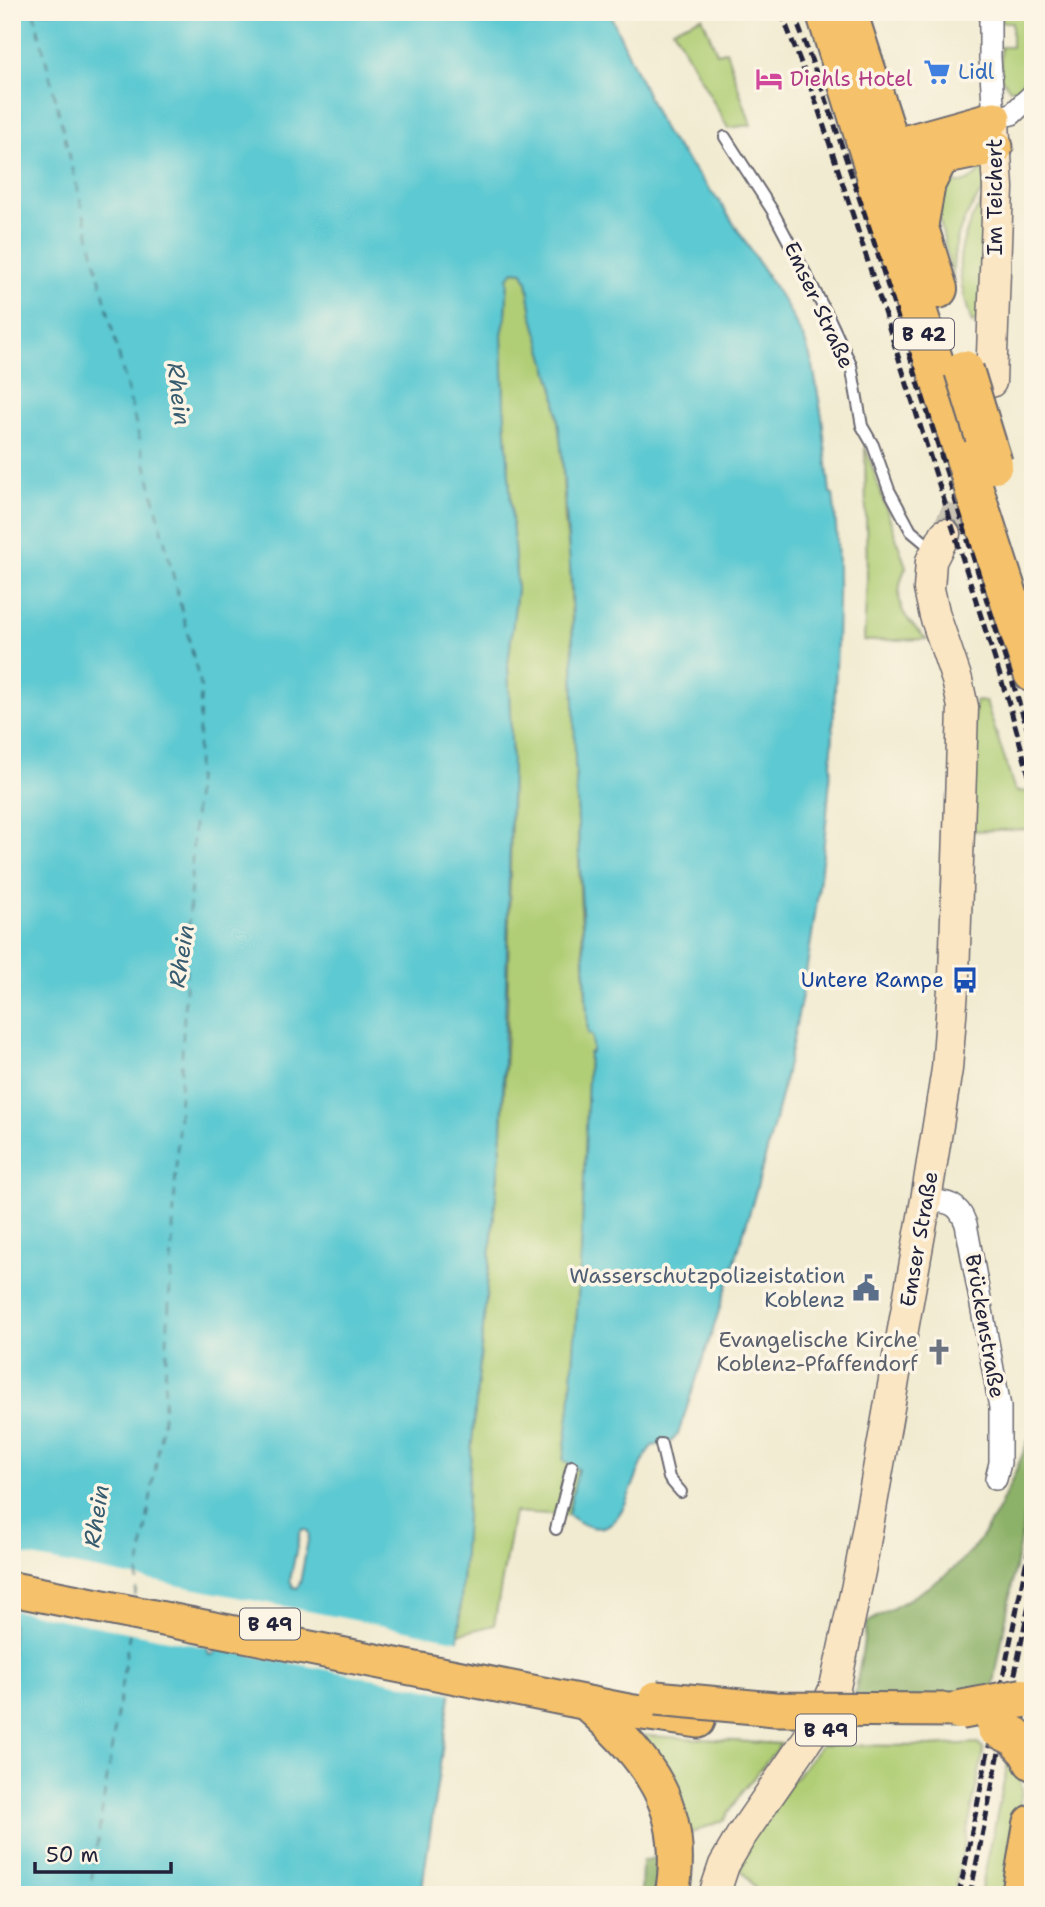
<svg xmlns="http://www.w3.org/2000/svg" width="1045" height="1907" font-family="'Shantell Sans',sans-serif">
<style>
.green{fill:#b0ce76;stroke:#697858;stroke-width:2}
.forest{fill:#8cb167;stroke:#576a51;stroke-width:2}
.water{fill:#5dc9d2;stroke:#407686;stroke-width:2;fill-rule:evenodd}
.pier{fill:#f1ebd1}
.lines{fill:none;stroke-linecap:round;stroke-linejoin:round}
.ferry{stroke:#375c70;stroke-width:2;stroke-dasharray:9 7;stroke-linecap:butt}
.secondary-tunnel{stroke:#c8c3b3;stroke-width:30;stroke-dasharray:30 15;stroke-linecap:butt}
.lane-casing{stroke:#6a6870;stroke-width:14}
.street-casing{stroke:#6a6870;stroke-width:24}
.secondary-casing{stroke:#6a6870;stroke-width:33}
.primary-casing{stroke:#6a6870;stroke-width:37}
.highway-casing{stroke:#6a6870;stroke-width:42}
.lane{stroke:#fff;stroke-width:10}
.street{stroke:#fff;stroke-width:21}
.secondary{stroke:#fbe6c4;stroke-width:30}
.primary{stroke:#f5c16b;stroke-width:33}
.highway{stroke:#f5c16b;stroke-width:38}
.rail{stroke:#22223b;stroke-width:5;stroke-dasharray:10 5;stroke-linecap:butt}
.primary-bridge-casing{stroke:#6a6870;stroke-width:37;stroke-linecap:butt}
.highway-bridge-casing{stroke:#6a6870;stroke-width:42;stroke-linecap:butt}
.primary-bridge{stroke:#f5c16b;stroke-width:33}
.highway-bridge{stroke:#f5c16b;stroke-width:38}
.labels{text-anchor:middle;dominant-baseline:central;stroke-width:7;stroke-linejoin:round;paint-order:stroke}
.shield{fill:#fcf5e5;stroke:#63616e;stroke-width:2}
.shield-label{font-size:19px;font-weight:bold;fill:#22223b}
.shop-label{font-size:21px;fill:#366cbe;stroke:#fcf5e5;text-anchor:start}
.hotel-label{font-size:21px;fill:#b23c85;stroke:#fcf5e5;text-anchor:start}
.street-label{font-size:21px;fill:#22223b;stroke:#fcf5e5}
.transit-label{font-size:21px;fill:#164399;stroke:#fcf5e5;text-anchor:end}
.service-label{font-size:21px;fill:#4e5e75;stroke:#fcf5e5;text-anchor:end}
.worship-label{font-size:21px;fill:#5b616d;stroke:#fcf5e5;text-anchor:end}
.water-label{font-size:23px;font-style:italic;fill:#375c70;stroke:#fcf5e5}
</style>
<rect width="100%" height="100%" fill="#fcf5e5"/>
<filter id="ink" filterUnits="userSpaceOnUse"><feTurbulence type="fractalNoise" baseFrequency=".0143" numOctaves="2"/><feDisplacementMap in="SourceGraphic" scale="14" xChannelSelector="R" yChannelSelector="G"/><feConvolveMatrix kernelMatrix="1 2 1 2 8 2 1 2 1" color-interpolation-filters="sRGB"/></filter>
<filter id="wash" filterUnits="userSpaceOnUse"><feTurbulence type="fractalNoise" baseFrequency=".00686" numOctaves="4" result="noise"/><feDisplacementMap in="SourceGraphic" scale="28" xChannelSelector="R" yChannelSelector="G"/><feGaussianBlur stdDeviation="1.57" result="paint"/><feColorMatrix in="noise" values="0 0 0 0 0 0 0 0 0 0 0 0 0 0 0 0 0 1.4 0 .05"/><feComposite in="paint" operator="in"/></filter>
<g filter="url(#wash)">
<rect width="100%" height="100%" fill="#f1ebd1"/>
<!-- green -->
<g class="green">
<path d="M1001 12H1033C1033 33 1041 89 1010 89L1001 78V47H1012V22H1001Z"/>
<path d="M702 17 717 53 726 51 751 125 728 128 673 29Z"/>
<path d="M984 168 988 185C961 216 952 241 953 282L937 207 938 177C961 187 966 185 984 168Z"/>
<path d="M981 202H983L980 315 978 320 972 323C956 272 953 250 981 202Z"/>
<path d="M514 271 523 272 527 281 532 314 555 393 562 455 565 520 570 559 580 893 588 1034H592V1052L589 1053 581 1255 570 1408 563 1461 578 1469 568 1515 514 1512 494 1625 459 1634 468 1483 502 1133 507 1032 512 763 508 664 517 589 504 404 502 334 506 316 508 277Z"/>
<path d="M865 446 906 567C891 600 901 617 927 639L864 641 867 580Z"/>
<path d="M975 701 986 702 1015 791 1030 792 1033 806V829L968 831Z"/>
<path d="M636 1735 781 1744 741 1793 724 1820 689 1834Z"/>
<path d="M977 1743 984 1749 954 1895H760L741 1869 745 1842 821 1745 929 1746Z"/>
<path d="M1010 1753 1020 1772 1022 1790 1005 1895H980Z"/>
</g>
<!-- forest -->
<g class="forest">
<path d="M1030 1436 1033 1437V1470L992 1695 854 1700 867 1623C896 1606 928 1590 954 1568 993 1534 1011 1482 1030 1436Z"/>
<path d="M658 1857 660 1870 656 1895H641L642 1861Z"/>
</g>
<!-- water -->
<path class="water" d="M12 12H609L664 131 721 204 786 305 805 341 813 366 822 417 830 493 833 494C841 559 838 624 835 690 830 828 812 965 780 1099 753 1213 715 1324 678 1434L671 1442 652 1446C627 1478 626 1559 568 1515L578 1469 563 1461 570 1408 581 1255 589 1053 592 1052V1035L588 1034 575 761 572 593 562 455 555 393 532 314 527 281 523 272 514 271 508 277 506 316 502 334 504 404 517 589 508 664 512 763 502 1133 468 1483 459 1634 421 1895H12ZM303 1529 308 1531 309 1535 300 1583 297 1588 293 1587 290 1580 300 1532ZM225 1598 216 1650 214 1654 209 1655 207 1648 216 1599Z"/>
<!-- pier -->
<path class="pier" d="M12 1553 461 1641 454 1694 213 1648 222 1601 221 1599 210 1648 12 1610Z"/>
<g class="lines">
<!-- ferry -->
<g class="ferry">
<path d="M34 12 201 688 163 1420 135 1596"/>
<path d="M89 1895 130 1630"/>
</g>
</g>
</g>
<g filter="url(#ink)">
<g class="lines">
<!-- secondary-tunnel -->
<path class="secondary-tunnel" d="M945 534 976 472"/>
<!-- lane casing -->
<g class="lane-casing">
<g id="lane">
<path d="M725 137 772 210 829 318 851 365 862 426 873 445 889 490 911 531 935 551"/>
<path d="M661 1444 669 1478 681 1492"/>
<path d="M556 1529 572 1466"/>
</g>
</g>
<!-- street casing -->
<g class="street-casing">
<g id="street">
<path d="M990 12V58L994 118 1012 114 1033 94"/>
<path d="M926 1200C948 1202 958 1202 966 1224L1000 1407V1463L996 1479"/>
</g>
</g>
<!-- secondary casing -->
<g class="secondary-casing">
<g id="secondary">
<path d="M991 382 998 188 994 122"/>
<path d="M714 1895 724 1865 741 1836 820 1721 835 1687 860 1571 926 1200 947 1069 954 976 961 773 963 707 957 680 935 616 929 589 931 561 945 534"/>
</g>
</g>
<!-- primary casing -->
<g class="primary-casing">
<g id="primary">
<path d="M823 12 876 183"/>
<path d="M850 12 900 167"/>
<path d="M893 146 994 118"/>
<path d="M913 164 996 147"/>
<path d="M12 1589 628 1711 698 1721"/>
<path d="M586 1703C648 1759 688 1807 672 1895"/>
</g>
</g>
<!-- highway casing -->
<g class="highway-casing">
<g id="highway">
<path d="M893 146 883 156 876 183 966 461"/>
<path d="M900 167 938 289"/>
<path d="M919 222 926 183 938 159"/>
<path d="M977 499 1033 673"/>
<path d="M1014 1736 1028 1751 1033 1761"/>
<path d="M1021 1895 1033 1824"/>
</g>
</g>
<!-- lane -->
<use href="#lane" class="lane"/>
<!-- street -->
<use href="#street" class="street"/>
<!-- secondary -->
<use href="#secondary" class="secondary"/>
<!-- primary -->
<use href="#primary" class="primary"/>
<!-- highway -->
<use href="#highway" class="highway"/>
<!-- rail -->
<g class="rail">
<path d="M781 12 815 99 861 240 1010 707 1033 790"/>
<path d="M793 12 825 96 872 236 1033 747"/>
<path d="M959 1895 1033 1529"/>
<path d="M970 1895 1033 1585"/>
</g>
<!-- primary-bridge casing -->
<g class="primary-bridge-casing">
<path id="primary-bridge" d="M656 1698 775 1709 960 1710"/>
</g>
<!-- highway-bridge casing -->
<g class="highway-bridge-casing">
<g id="highway-bridge">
<path d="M964 370 993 464"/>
<path d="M966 461 977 499"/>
<path d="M960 1710 1023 1698"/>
<path d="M996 1727 1014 1736"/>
</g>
</g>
<!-- primary-bridge -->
<use href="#primary-bridge" class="primary-bridge"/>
<!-- highway-bridge -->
<use href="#highway-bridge" class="highway-bridge"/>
</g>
</g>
<!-- icons -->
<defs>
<g id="supermarket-bare" transform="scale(2.1)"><path d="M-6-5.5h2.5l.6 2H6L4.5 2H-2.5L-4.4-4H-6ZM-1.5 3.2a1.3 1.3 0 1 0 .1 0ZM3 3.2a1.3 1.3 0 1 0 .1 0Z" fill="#3f7fe0" stroke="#fcf5e5" stroke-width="2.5" paint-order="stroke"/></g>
<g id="hotel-bare" transform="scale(2.1)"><path d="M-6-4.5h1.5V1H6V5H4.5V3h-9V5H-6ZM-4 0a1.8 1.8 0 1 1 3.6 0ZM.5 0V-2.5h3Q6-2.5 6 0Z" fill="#d1479c" stroke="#fcf5e5" stroke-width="2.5" paint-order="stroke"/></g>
<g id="bus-bare" transform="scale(2.1)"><path d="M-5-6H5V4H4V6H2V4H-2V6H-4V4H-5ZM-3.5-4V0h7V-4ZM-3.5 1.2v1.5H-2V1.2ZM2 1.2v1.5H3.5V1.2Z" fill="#1a4fb4" stroke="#fcf5e5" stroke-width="2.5" paint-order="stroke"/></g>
<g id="civic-bare" transform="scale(2.1)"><path d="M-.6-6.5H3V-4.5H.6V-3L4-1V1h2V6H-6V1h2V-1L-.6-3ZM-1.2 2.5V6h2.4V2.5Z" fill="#5c6f8a" stroke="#fcf5e5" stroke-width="2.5" paint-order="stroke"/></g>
<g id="church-bare" transform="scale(2.1)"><path d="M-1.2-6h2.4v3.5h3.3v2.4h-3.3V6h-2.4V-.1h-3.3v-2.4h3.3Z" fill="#6b7280" stroke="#fcf5e5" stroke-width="2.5" paint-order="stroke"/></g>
</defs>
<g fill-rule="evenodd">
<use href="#supermarket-bare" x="937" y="72"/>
<use href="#hotel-bare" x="769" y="79"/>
<use href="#bus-bare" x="965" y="980"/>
<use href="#civic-bare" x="866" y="1288"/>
<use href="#church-bare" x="939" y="1352"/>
</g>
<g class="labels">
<!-- shield labels -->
<g class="shield">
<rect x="894" y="318.5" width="60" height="31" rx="5"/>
<rect x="240" y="1608.5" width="60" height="31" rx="5"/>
<rect x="796" y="1714.5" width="60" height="31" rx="5"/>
</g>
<g class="shield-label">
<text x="924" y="334">B 42</text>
<text x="270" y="1624">B 49</text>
<text x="826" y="1730">B 49</text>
</g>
<!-- shop labels -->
<g class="shop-label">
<text x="958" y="72">Lidl</text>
</g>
<!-- hotel labels -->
<g class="hotel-label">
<text x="790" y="79">Diehls Hotel</text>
</g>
<!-- street labels -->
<g class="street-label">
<text transform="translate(995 197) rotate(-90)">Im Teichert</text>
<text transform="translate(819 305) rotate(65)">Emser Straße</text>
<text transform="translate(919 1239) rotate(-80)">Emser Straße</text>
<text transform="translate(985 1326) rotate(80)">Brückenstraße</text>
</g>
<!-- transit labels -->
<g class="transit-label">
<text x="944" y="980">Untere Rampe</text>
</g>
<!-- service labels -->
<g class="service-label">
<text x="845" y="1276">Wasserschutzpolizeistation<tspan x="845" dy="24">Koblenz</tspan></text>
</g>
<!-- worship labels -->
<g class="worship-label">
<text x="918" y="1340">Evangelische Kirche<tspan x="918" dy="24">Koblenz-Pfaffendorf</tspan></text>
</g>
<!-- water labels -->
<g class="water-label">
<text transform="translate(179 394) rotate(83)">Rhein</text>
<text transform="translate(181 956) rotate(-81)">Rhein</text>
<text transform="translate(96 1516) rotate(-81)">Rhein</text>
</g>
</g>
<!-- margin -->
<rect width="1045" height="1907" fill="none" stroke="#fcf5e5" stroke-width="42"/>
<!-- scale -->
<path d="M35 1862v10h136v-10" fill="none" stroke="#22223b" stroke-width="3.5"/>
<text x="46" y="1862" font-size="21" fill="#22223b" stroke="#fcf5e5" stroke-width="5" paint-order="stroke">50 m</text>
</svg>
